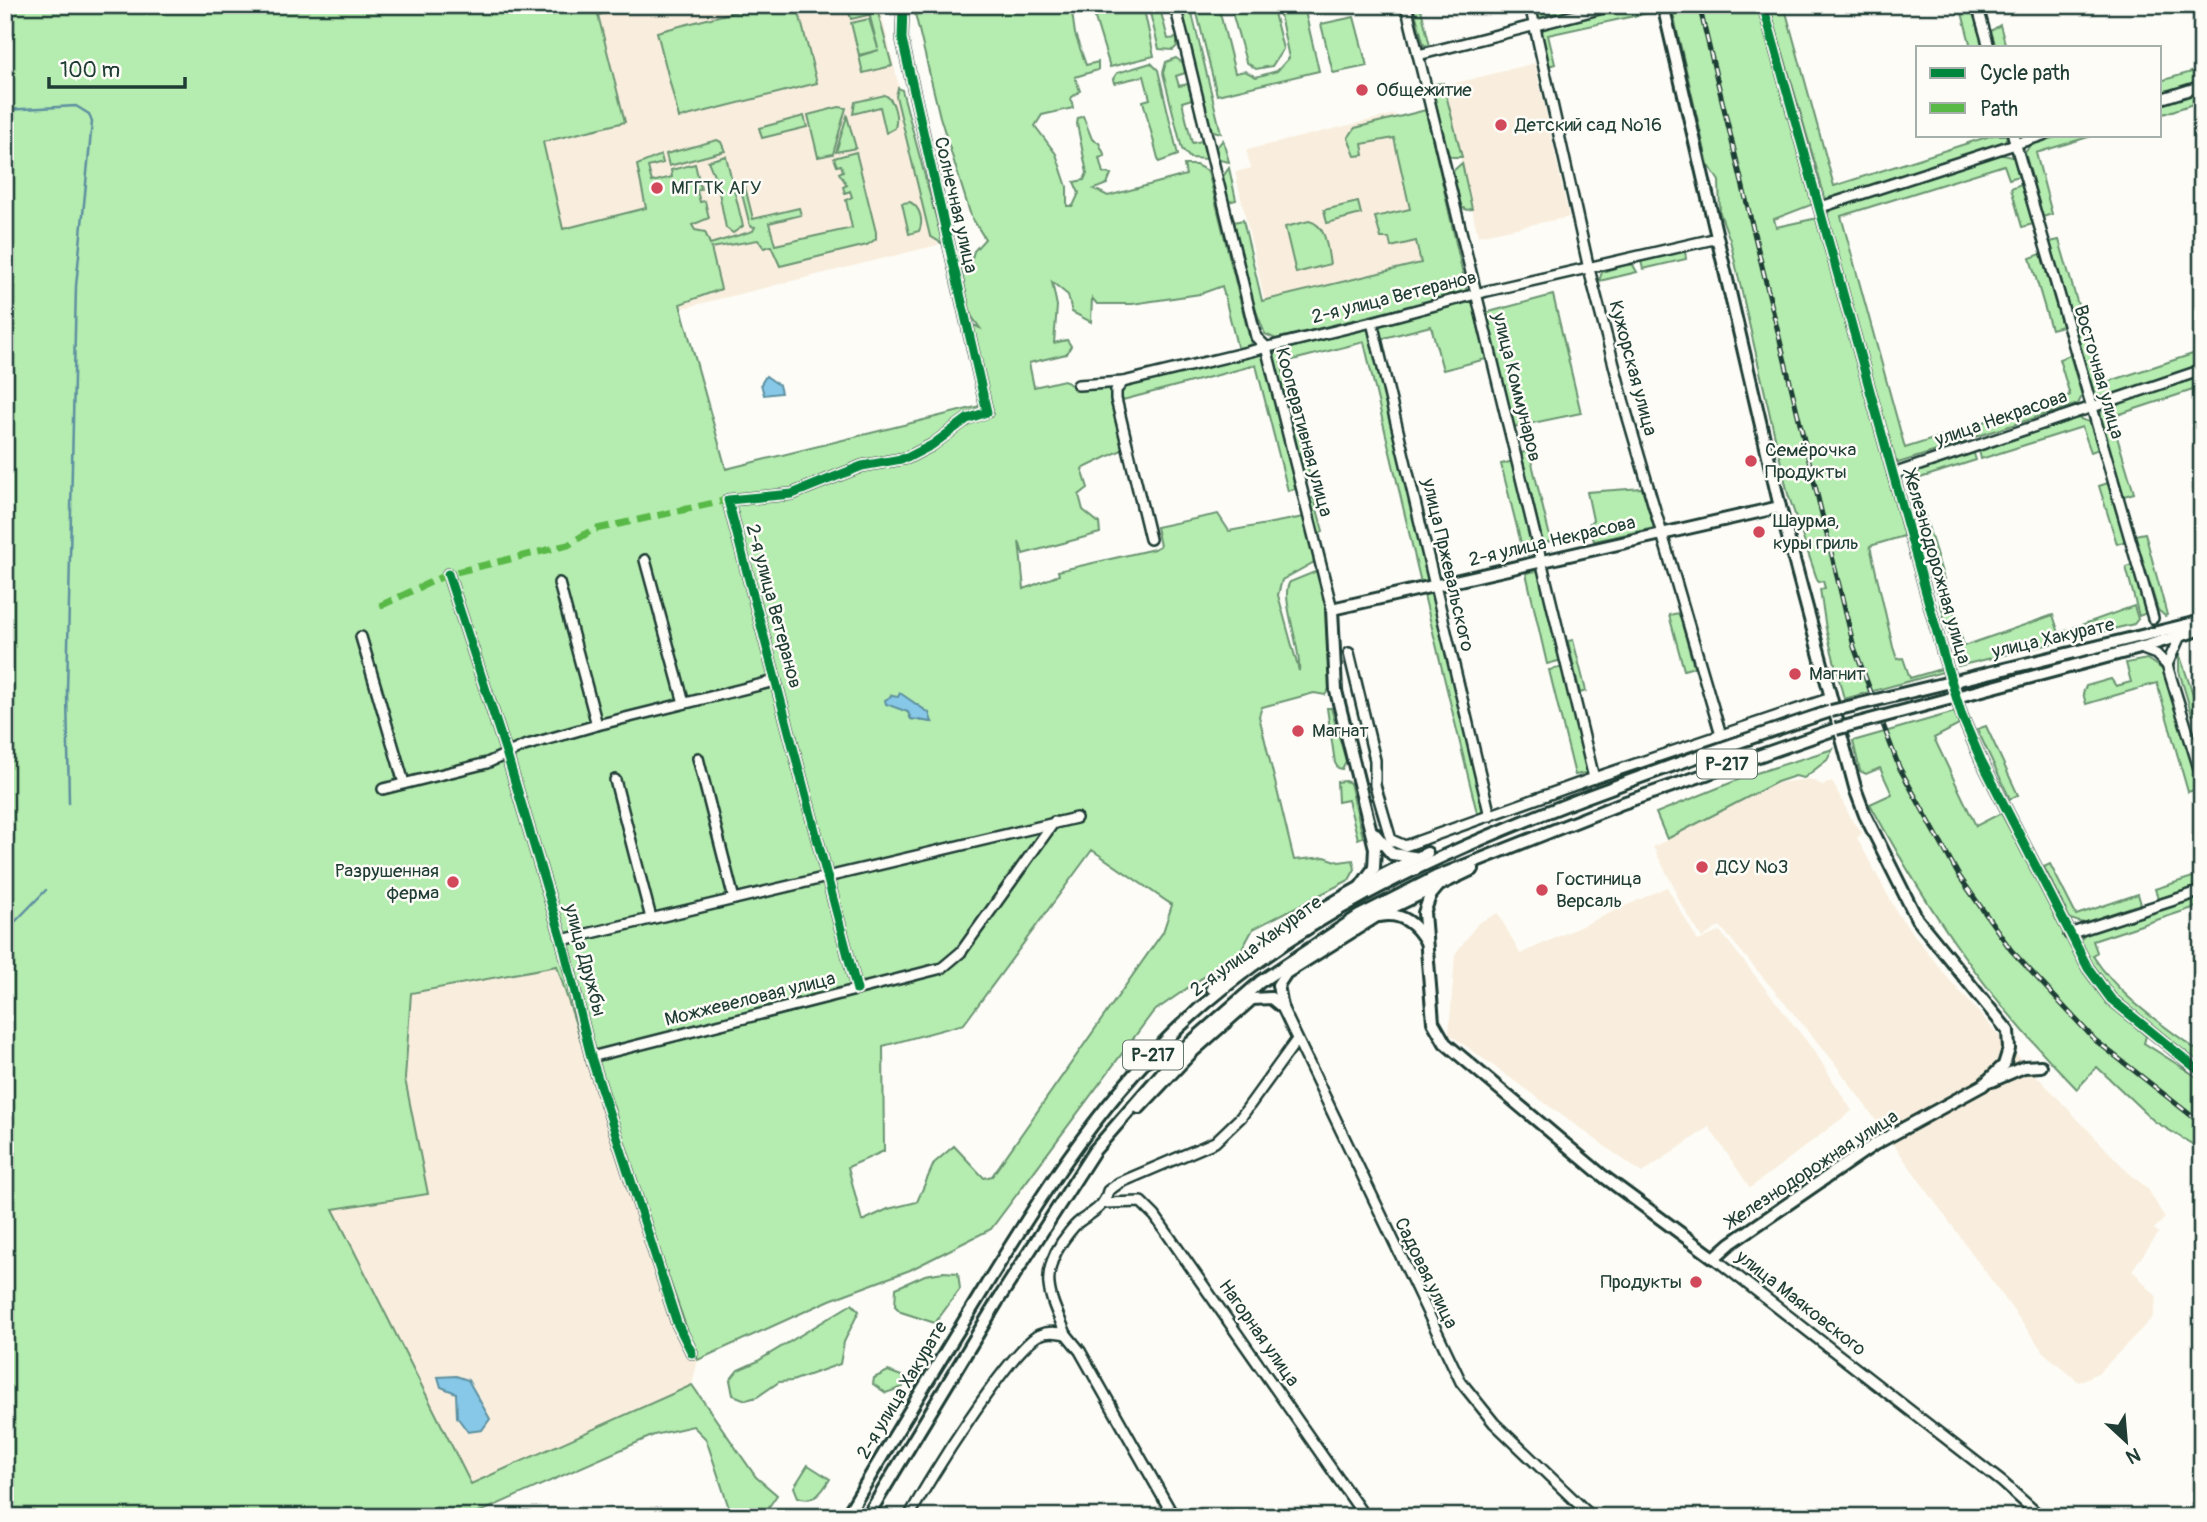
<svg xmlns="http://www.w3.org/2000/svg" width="2207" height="1522" font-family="Pangolin,sans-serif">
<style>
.built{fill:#f9eedd}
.green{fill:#b5ecaf;stroke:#6a9472;stroke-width:2;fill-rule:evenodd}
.water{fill:#87c8e8;stroke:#5d90a0;stroke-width:2}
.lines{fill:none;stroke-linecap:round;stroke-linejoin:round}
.stream{stroke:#5d90a0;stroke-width:2.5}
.minor-casing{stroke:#1f3d34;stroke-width:14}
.major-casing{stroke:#1f3d34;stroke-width:16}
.minor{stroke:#fdfcf7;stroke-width:9}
.major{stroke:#fdfcf7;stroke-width:10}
.rail-casing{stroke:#1f3d34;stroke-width:5}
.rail{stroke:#fdfcf7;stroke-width:2.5;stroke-dasharray:8;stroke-linecap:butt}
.major-bridge-casing{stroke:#1f3d34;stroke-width:16;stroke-linecap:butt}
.major-bridge{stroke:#fdfcf7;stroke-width:10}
.quiet{stroke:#58b947;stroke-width:7;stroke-dasharray:14 7;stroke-linecap:butt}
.cycleway-casing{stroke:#fdfcf7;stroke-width:13}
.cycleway{stroke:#00873e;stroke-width:9}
.poi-dot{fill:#d1495b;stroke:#fdfcf7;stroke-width:2.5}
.labels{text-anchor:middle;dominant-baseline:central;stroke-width:5;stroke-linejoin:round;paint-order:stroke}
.shield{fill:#fdfcf7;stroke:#62766e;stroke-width:2}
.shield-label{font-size:18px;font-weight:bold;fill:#1f3d34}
.poi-label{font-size:19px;fill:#1f3d34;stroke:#fdfcf7;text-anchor:start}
.street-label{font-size:19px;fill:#1f3d34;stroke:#fdfcf7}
</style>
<rect width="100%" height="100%" fill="#fdfcf7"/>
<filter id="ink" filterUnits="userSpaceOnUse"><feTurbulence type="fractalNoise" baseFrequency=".0143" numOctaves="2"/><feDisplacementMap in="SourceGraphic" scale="14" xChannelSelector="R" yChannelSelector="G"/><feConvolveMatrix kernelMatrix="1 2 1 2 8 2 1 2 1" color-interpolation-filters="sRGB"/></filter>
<g filter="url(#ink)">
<!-- built -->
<g class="built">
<path d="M637 5H879L938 245 440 368 598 15Z"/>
<path d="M1535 63 1569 217 1478 236 1444 86Z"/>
<path d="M1395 114 1431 266 1266 306 1235 172 1251 168 1246 150Z"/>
<path d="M1809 779 1823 785 1832 781 1853 822 1862 833 1857 838 1898 914 1948 978 2012 1050 2128 1172 2148 1189 2165 1218 2154 1229 2159 1233 2132 1270 2157 1297 2153 1317 2100 1372 2079 1382 2044 1353 1833 1061 1720 926 1702 938 1677 897V893L1653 847 1777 783Z"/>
<path d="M1667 887 1698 941 1720 931 1815 1052 1852 1111 1750 1188 1709 1127 1642 1173 1449 1034 1455 954 1478 923 1498 913 1520 954Z"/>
<path d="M569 963 632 1175 698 1360 692 1385 471 1484 333 1208 428 1194 405 1079 411 993Z"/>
</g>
<!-- green -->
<g class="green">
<path d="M5 5H637L598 15 625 122 543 142 563 229 646 208 637 165 661 155 663 163 648 167 652 182 672 177 671 170 695 164 701 189 697 191 700 202 705 201 709 218 692 225 695 230 705 232 710 244 753 231 755 227 750 226 741 190 745 187 753 219 799 208 801 215 769 223 775 245 852 228 846 200 852 197 850 191 845 193 843 187 847 185 839 173 843 171 841 165 837 166 834 158 856 152 876 232V239L867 245 780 266 771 246 764 248 758 240 711 248 721 289 680 304 726 469 988 404 971 324 980 328 970 314 961 268H969L974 251 985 239 971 216 940 117 913 5H1071L1075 34 1086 65 1098 62V70L1075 77 1080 91 1071 98 1073 108 1042 115 1035 126 1056 154 1067 187V206H1073L1079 193 1074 182 1084 180 1087 173 1077 124 1078 118 1083 116 1092 139 1099 143 1105 156 1099 158 1103 173 1111 174 1107 184 1094 189 1108 196 1186 175 1184 165H1196L1208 171 1251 344 1238 350 1222 286 1200 294 1132 304H1097L1092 298 1091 322 1072 312 1068 295 1052 282 1057 306 1054 343 1067 340 1071 346 1066 354 1029 363 1034 387 1064 380 1079 391 1110 387 1124 449 1082 469 1088 488 1079 495 1083 510 1099 523 1100 533 1023 554 1019 541 1024 589 1059 575 1058 571 1154 549 1160 546 1156 527 1218 514 1229 531 1304 517 1316 561 1282 580 1278 595 1299 671C1302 649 1279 595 1290 582L1317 571 1327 607 1330 688 1325 695 1314 693 1262 707 1259 716 1294 860 1325 857 1339 862 1353 860 1355 869 1349 880 1253 929 1241 951 1153 1012 991 1229 910 1270 830 1300 698 1360 632 1175 609 1101 601 1103 557 966 411 993 405 1079 428 1194 333 1209 471 1484 692 1385 756 1477 777 1495 762 1517H732L706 1439 693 1426 654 1435 469 1517H5ZM892 696 923 709 932 722 911 719 908 712 899 708ZM1092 850 1172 905 1163 932 992 1176 984 1178 954 1146 934 1163 917 1202 888 1209 862 1221 848 1167 884 1151 883 1046 964 1024Z"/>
<path d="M761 5H797L817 83 679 118 657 32Z"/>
<path d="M847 5H866L868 15 851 19Z"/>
<path d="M867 5H876L892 66 863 73 859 56 879 50 859 55 851 23 869 19 878 48Z"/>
<path d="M1091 5H1143L1154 56 1110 67Z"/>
<path d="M1148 5H1159L1168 39 1177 38V46L1173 50 1159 49Z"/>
<path d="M1181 5H1190L1221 133 1210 130Z"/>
<path d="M1195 5H1218L1235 73 1245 71 1256 77 1277 71 1289 58 1278 5 1304 7 1319 71 1217 95Z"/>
<path d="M1230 5H1272L1283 49 1272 66 1256 69 1246 62Z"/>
<path d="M1413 5H1420L1430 46 1424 45Z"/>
<path d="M1534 5H1541L1543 11 1565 5H1597L1539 19Z"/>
<path d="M1636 5H1655L1657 11 1548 35 1555 64 1549 66 1541 32 1545 28Z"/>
<path d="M1671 5H1760L1816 203 1774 219 1776 227 1818 218 1904 536 1870 546 1893 647 1897 659 1903 658 1910 678 1941 669 1943 672 1844 699 1826 629 1820 589 1825 588 1823 581 1818 582 1788 494 1730 240 1720 213 1719 181 1708 164Z"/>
<path d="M1769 5H1784L1834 186 1993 135H2007L2005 142 1826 201Z"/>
<path d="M1960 5H1972L1983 47H1971Z"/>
<path d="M1354 17 1367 66 1333 73 1321 24Z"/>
<path d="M2000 25 2006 47H1996L1991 31Z"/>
<path d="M1176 58 1183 63 1185 73 1176 76 1179 86 1188 84 1192 99 1182 102 1192 143 1202 141 1207 159 1190 158 1182 149 1163 73 1166 62Z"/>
<path d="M1151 63 1158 70 1178 155 1159 162 1143 101 1150 99 1144 76 1114 83 1113 79 1117 73Z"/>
<path d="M2202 69V81L2160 94V81Z"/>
<path d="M1443 83 1462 157H1452L1448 154 1432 88 1434 84Z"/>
<path d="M898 88 902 90 943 244 930 236 896 96Z"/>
<path d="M2202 89V101L2160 115V104Z"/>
<path d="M885 95C895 100 898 118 895 128L886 133 880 107 853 114 855 102Z"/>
<path d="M839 107 846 108 833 154 818 157 808 115Z"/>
<path d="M1426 110 1467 292 1276 339 1265 334 1253 303 1234 222 1243 220 1262 301 1421 263 1416 241 1391 247 1389 238H1381L1375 217 1410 209 1394 138 1362 144 1364 155 1355 156 1348 138 1355 128Z"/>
<path d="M804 116 807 127 762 138 759 128Z"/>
<path d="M847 116 856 148 836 152Z"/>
<path d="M2062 135H2095L2036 153 2052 214 2043 217 2025 153 2030 145Z"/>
<path d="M717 140 721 142 725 151 669 166 666 154Z"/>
<path d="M1223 140 1229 162 1219 160 1215 149Z"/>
<path d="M1998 154 2013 157 2019 176 2009 179 2004 165 1841 216 1905 448 1962 430 1965 442 1898 463 1891 452 1826 217 1831 208Z"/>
<path d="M726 156 743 226 733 233 726 228 717 182 708 161Z"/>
<path d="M1462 163 1472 209 1467 210 1461 207 1453 171Z"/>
<path d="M1229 168 1236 200 1228 202 1222 178Z"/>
<path d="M2021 184 2033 224 2022 227 2011 188Z"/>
<path d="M910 202C920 207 924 221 919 231L909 234 902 203Z"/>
<path d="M1358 202 1361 214 1327 223 1324 210Z"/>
<path d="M1309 221C1327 225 1327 249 1330 264L1296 273 1285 227Z"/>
<path d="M2059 240 2101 384 2202 351V366L2104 397 2095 396 2050 242Z"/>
<path d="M1685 251 1686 259 1643 269 1641 261Z"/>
<path d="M2041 254 2062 326 2051 329 2030 258Z"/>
<path d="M1628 264 1633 265 1637 272 1599 281 1602 272Z"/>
<path d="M1553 295 1581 413 1514 427 1485 313Z"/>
<path d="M1472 301 1486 359 1443 370 1431 326 1380 339 1378 325Z"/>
<path d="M1361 329H1371L1431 578 1421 583 1364 342 1281 363 1310 476 1302 478 1273 359 1276 352Z"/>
<path d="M1264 349 1298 488 1288 491 1256 365 1119 401 1125 386Z"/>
<path d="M2070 355 2082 396 2078 404 1972 438 1968 427 2070 395 2059 359Z"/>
<path d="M2202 375V387L2111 417 2134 493 2124 496 2100 418 2101 411 2108 405Z"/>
<path d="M2075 417 2089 422 2099 449 2091 452 2082 427 1981 459 1979 450Z"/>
<path d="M1529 451 1551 541 1543 543 1521 453Z"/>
<path d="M1973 451 1976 460 1914 480 1964 646 2053 615 2059 633 2134 606 2138 619 2134 624 1958 666 1907 485 1915 471Z"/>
<path d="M1514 461 1536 553 1524 555 1501 464Z"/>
<path d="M2108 483 2126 541 2117 544 2099 486Z"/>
<path d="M1642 488 1654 528 1594 541 1589 524 1593 520 1587 492Z"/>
<path d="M1314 498 1323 531 1318 536 1308 499Z"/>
<path d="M2145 533 2167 615 2165 616 2158 610 2135 535Z"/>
<path d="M2132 565 2147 613 2139 616 2126 567Z"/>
<path d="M1542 570 1562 660 1547 664 1526 573Z"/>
<path d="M1433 592 1487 812 1478 817 1424 595Z"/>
<path d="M1679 613 1694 667 1684 670 1669 615Z"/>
<path d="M1573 640 1586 691 1580 693 1568 641Z"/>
<path d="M2179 653 2199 712 2192 715 2179 671Z"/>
<path d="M2147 659 2163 670 2200 788 2188 792 2157 683 2086 704 2083 693 2086 686 2111 679 2116 686 2131 682 2126 663Z"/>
<path d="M1564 667 1590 772 1575 775 1549 670Z"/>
<path d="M1327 708H1331L1346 761 1342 769 1338 768 1335 763Z"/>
<path d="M1955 712 1959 725 1934 738 1976 826 2001 813 2089 975 2113 1005 2146 1036 2144 1043 2202 1080V1150L2154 1121 2097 1067 2077 1089C1987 998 1931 915 1870 804L1892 794 1880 768 1866 774 1860 771 1853 741Z"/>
<path d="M1986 726 2018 795 2010 799 1977 729Z"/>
<path d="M1833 749 1827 760 1804 778 1795 776 1777 782 1667 839 1656 813 1750 775Z"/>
<path d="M1345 781 1350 783 1363 837 1358 839 1348 800 1338 802 1337 782Z"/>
<path d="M2050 864 2076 915 2138 894 2141 904 2083 923 2070 919 2044 867Z"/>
<path d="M2202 874V885L2158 899 2155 889Z"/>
<path d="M2202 896V905L2093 941 2097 952 2093 956C2120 998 2163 1025 2202 1054V1069C2152 1029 2105 1001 2079 941L2086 934Z"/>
<path d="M943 1272 958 1273 960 1289 935 1323 901 1312 895 1306 896 1288 925 1275Z"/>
<path d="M852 1304 859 1311 844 1342 840 1364 792 1381 779 1382 757 1397 746 1400 733 1395 730 1380 738 1370 756 1362Z"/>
<path d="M888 1371 904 1377 903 1387 886 1393 873 1384 874 1378Z"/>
<path d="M808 1465 830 1479C822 1492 815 1503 798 1497L794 1487Z"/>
</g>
<!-- water -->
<g class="water">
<path d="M766 376 779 385 781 393 764 395 761 384Z"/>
<path d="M900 693 929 713 932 722 911 719 908 712 886 704 885 700 892 696 898 697Z"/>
<path d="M456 1376 468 1380 490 1419 482 1430 468 1432 457 1417 456 1393 441 1387 438 1377Z"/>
</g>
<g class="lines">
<!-- stream -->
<g class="stream">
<path d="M5 110 76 106 89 114 92 122 76 286 67 692 69 803"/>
<path d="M5 932 46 890"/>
</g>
<!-- minor casing -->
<g class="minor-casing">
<g id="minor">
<path d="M1175 5 1256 337 1266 347 1332 609"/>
<path d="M1406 5 1594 778"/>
<path d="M1530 5 1589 269 1626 411 1721 735"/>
<path d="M1763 5 1943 654 1962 716 1981 760 2088 968 2111 999 2202 1073"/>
<path d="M1977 5 1989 47"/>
<path d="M1418 55 1615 5"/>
<path d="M2160 99 2202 86"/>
<path d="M2013 135 2153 618"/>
<path d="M1821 207 2043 135"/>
<path d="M1372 322 1490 816"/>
<path d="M1123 382 1116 390V399L1150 539"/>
<path d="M1078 385 1123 382 1372 322 1487 291 1718 238"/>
<path d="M1893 474 2202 370"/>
<path d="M645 560 684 703"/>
<path d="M448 574 507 755 562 940 591 1057 677 1323 692 1353"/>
<path d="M559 583 597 725"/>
<path d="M361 637 404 783"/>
<path d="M2140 648 2156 654 2167 665 2202 778"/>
<path d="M1349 653 1375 760V785L1391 840 1405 846 1594 778 1831 698"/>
<path d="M2167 665 2179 638"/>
<path d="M698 758 734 899"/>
<path d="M615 780 651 918"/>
<path d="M383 789 487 763 524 746 597 725 775 681"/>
<path d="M2069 934 2202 891"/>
<path d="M562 940 1076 818"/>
<path d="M857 990 728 500 792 494 862 466 907 458 932 445 967 419 987 412 902 39 903 5"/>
<path d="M1282 1007 1461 1382 1494 1423 1592 1517"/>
<path d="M591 1057 942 968 961 952 1054 822"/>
<path d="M1105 1203 1141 1202 1155 1216 1365 1517"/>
<path d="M1714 1258 2002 1482 2041 1517"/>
<path d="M1066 1334 1080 1351 1174 1517"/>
<path d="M909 1517C926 1483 1010 1350 1039 1335 1048 1331 1056 1332 1066 1334 1051 1298 1038 1278 1062 1242 1068 1234 1072 1227 1080 1221 1093 1212 1104 1207 1108 1191L1119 1183 1215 1142 1241 1117 1296 1041"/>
</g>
</g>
<!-- major casing -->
<g class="major-casing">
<g id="major">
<path d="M2137 637 2202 621"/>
<path d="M2140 648 2202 629"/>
<path d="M1374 833 1392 854 1414 857"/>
<path d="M1440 884 1430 896 1424 913 1433 1022 1445 1043 1603 1176 1714 1258 1731 1243 1875 1144 1983 1085 2004 1065 2009 1049 2008 1031 1917 919 1865 815 1856 791 1780 507 1663 5"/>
<path d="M1361 886 1374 868 1375 848 1336 691 1332 609 1780 507"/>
<path d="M1380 916C1401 911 1417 925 1426 942"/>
<path d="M1212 988C1278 932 1349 890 1427 853"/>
<path d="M1992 1081 2024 1067 2041 1066"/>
<path d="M1139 1108 1191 1053 1252 999 1271 998 1282 1007 1278 985 1286 973 1385 911 1473 869"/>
<path d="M846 1517C889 1444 933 1372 977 1300 1034 1206 1094 1110 1173 1033 1292 918 1434 855 1586 797 1667 767 1749 738 1831 711"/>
<path d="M867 1517 997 1302 1094 1151 1181 1051 1260 982 1359 916 1436 877 1620 804 1836 729"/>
</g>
</g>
<!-- minor -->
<use href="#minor" class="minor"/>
<!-- major -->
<use href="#major" class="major"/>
<!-- rail casing -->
<g class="rail-casing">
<path id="rail" d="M1699 5 1854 647 1899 767 1959 876 2011 950 2095 1040 2202 1124"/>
</g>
<!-- rail -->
<use href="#rail" class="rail"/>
<!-- major-bridge casing -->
<g class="major-bridge-casing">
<g id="major-bridge">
<path d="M1831 711 2137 637"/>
<path d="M1836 729 2140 648"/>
</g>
</g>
<!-- major-bridge -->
<use href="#major-bridge" class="major-bridge"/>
<!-- quiet -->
<path class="quiet" d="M380 606 448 574 568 545 592 530 728 500"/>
<!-- cycleway casing -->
<g class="cycleway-casing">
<g id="cycleway">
<path d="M1763 5 1943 654 1962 716 1981 760 2088 968 2111 999 2202 1073"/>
<path d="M448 574 507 755 562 940 591 1057 677 1323 692 1353"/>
<path d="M857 990 728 500 792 494 862 466 907 458 932 445 967 419 987 412 902 39 903 5"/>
</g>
</g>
<!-- cycleway -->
<use href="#cycleway" class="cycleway"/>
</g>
</g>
<!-- markers -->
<g class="poi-dot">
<circle cx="1362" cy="90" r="7"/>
<circle cx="1501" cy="125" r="7"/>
<circle cx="657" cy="188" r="7"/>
<circle cx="1751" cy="461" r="7"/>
<circle cx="1759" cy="532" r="7"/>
<circle cx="1795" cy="674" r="7"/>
<circle cx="1298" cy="731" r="7"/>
<circle cx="1702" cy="867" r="7"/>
<circle cx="453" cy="882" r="7"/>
<circle cx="1542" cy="890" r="7"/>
<circle cx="1696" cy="1282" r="7"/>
</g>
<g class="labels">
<!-- shield labels -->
<g class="shield">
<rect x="1697" y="749.5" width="60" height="29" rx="5"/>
<rect x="1123" y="1040.5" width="60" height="29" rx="5"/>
</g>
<g class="shield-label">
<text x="1727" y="764">Р-217</text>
<text x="1153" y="1055">Р-217</text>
</g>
<!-- poi labels -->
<g class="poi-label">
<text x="1376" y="90">Общежитие</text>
<text x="1515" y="125">Детский сад №16</text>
<text x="671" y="188">МГГТК АГУ</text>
<text x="1765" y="450">Семёрочка<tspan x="1765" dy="22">Продукты</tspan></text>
<text x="1773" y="521">Шаурма,<tspan x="1773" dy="22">куры гриль</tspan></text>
<text x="1809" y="674">Магнит</text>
<text x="1312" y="731">Магнат</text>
<text x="1716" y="867">ДСУ №3</text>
<text x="439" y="871" text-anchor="end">Разрушенная<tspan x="439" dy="22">ферма</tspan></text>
<text x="1556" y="879">Гостиница<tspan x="1556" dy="22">Версаль</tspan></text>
<text x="1682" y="1282" text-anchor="end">Продукты</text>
</g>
<!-- street labels -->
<g class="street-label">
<text transform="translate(956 205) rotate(77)">Солнечная улица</text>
<text transform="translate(1394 297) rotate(-14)">2-я улица Ветеранов</text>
<text transform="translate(1633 368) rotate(75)">Кужорская улица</text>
<text transform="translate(2099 372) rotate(74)">Восточная улица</text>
<text transform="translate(1517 387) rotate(76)">улица Коммунаров</text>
<text transform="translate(2001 418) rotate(-19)">улица Некрасова</text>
<text transform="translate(1304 432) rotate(75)">Кооперативная улица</text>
<text transform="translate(1552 541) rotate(-13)">2-я улица Некрасова</text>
<text transform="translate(1448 565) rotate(77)">улица Пржевальского</text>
<text transform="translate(1937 567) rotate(74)">Железнодорожная улица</text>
<text transform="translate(774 606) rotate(75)">2-я улица Ветеранов</text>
<text transform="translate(2053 638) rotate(-13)">улица Хакурате</text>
<text transform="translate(1256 946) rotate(-36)">2-я улица Хакурате</text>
<text transform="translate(585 960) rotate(75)">улица Дружбы</text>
<text transform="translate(750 999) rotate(-14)">Можжевеловая улица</text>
<text transform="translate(1812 1169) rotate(-33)">Железнодорожная улица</text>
<text transform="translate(1426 1273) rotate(64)">Садовая улица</text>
<text transform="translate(1801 1303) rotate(38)">улица Маяковского</text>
<text transform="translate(1259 1333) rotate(55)">Нагорная улица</text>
<text transform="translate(902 1390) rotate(-59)">2-я улица Хакурате</text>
</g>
</g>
<!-- margin -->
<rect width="2207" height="1522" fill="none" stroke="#fdfcf7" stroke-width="28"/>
<rect x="14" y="14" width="2179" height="1494" fill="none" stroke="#1f3d34" stroke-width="2.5" filter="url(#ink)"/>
<!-- legend -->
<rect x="1916" y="46" width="245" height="91" fill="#fdfcf7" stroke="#a4b0a9" stroke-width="2"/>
<rect x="1930" y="68" width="35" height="10" fill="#00873e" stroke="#a4b0a9" stroke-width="2"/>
<text x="1980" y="80" font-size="21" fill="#1f3d34">Cycle path</text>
<rect x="1930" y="103" width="35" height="10" fill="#58b947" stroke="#a4b0a9" stroke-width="2"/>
<text x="1980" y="116" font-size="21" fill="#1f3d34">Path</text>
<!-- north arrow -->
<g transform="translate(2126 1441) rotate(154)" stroke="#fdfcf7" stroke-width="5" paint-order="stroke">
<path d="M0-5L12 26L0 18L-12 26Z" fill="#1f3d34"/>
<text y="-10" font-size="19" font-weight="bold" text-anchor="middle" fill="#1f3d34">N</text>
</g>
<!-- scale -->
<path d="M49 77v10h136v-10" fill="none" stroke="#1f3d34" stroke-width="3.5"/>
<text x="60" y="77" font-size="21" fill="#1f3d34" stroke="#fdfcf7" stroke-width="5" paint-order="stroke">100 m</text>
</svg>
